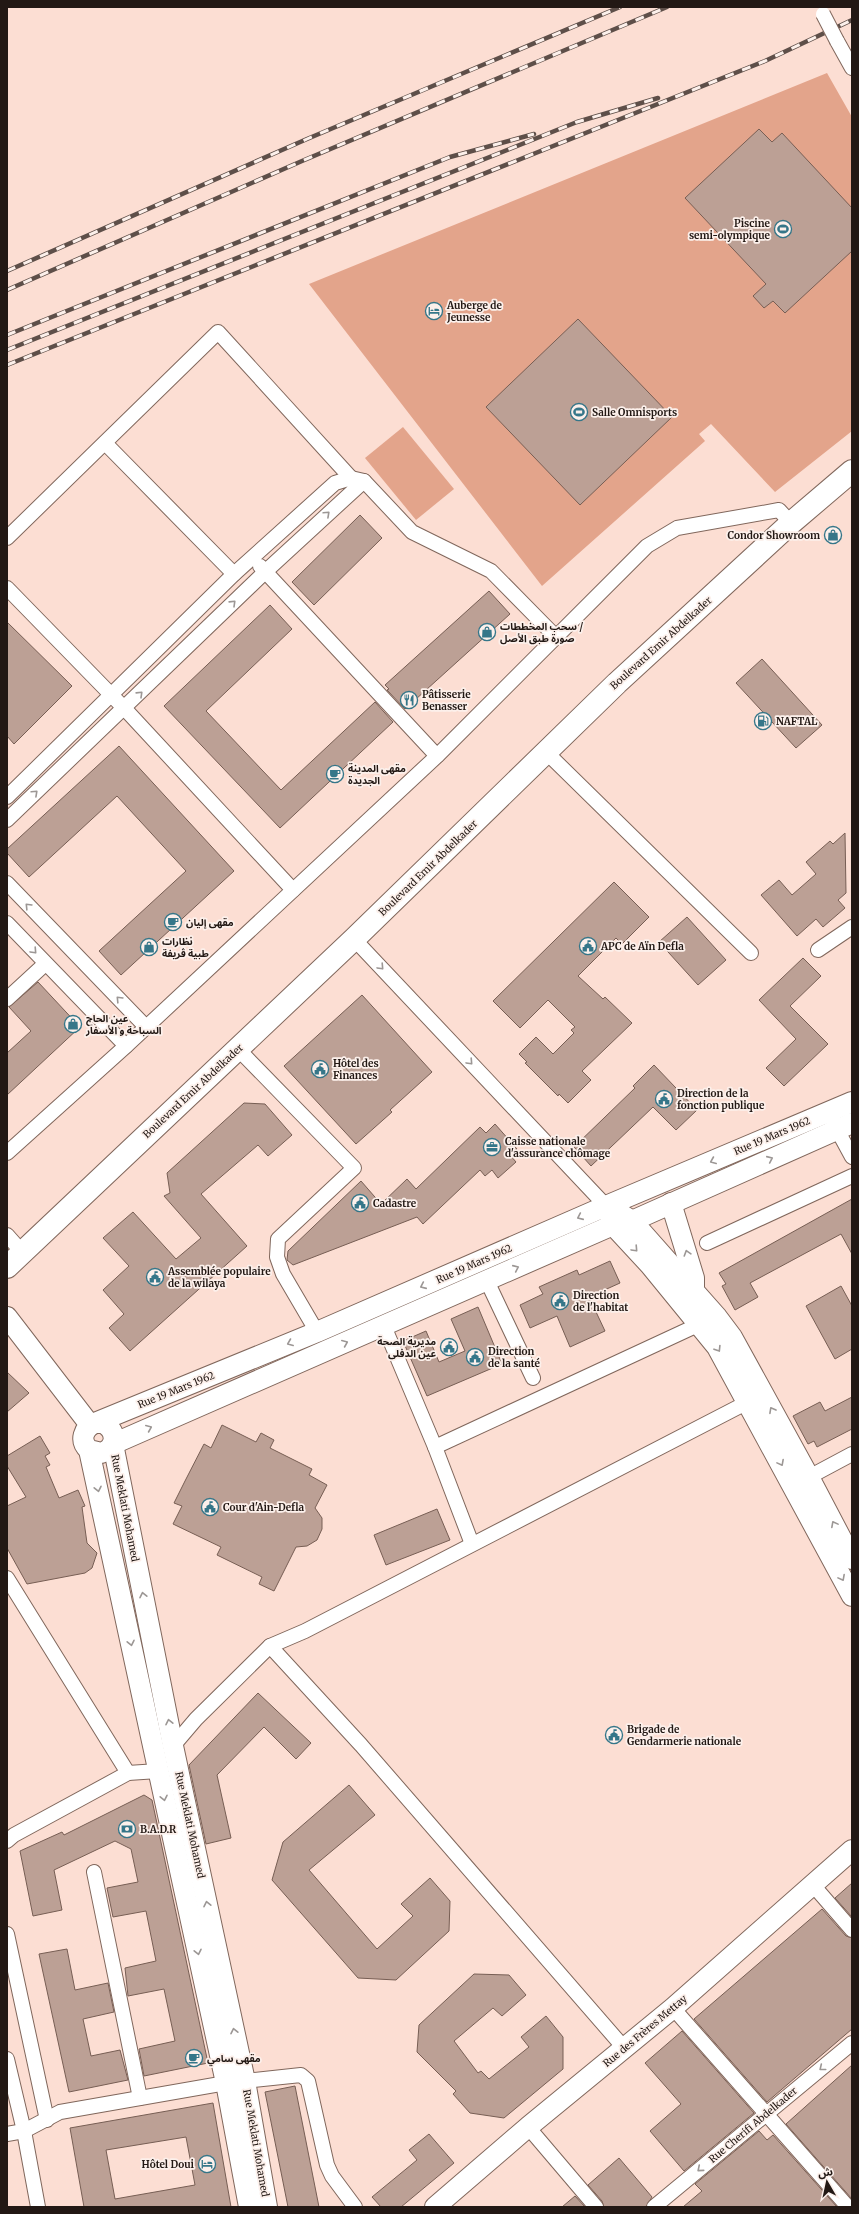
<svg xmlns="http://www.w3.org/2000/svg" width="859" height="2214" font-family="Merriweather,'Noto Sans Arabic',serif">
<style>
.green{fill:#e3a48b}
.building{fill:#bca095;stroke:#775e54;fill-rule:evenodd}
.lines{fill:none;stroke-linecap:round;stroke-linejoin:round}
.street-casing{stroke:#80675c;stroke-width:16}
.secondary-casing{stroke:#80675c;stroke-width:22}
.primary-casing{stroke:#80675c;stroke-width:24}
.street{stroke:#fff;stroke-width:14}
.secondary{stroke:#fff;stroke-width:20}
.primary{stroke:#fff;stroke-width:22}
.rail-casing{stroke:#5e4f49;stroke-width:4.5}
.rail{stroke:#fcf0eb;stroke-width:3;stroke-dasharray:9;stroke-linecap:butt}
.street-bridge-casing{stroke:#80675c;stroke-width:16;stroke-linecap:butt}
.street-bridge{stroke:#fff;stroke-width:14}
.oneway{stroke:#9c9795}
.labels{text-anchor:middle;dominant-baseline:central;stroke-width:3.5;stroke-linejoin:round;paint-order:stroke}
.poi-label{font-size:10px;font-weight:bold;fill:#221814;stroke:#fcf0eb;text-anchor:start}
.street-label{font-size:10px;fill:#221814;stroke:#fcf0eb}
</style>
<rect width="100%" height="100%" fill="#fcded3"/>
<!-- green -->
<g class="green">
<path d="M827 73 852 117V431L775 492 711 424 699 434 705 441 542 586 309 284Z"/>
<path d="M403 427 454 489 416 520 365 458Z"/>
</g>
<!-- building -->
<g class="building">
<path d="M759 129 772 142 782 133 852 208V251L785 313 773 301 764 308 753 296 766 284 685 198Z"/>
<path d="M578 319 672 417 580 505 486 407Z"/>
<path d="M360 515 382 538 314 605 292 582Z"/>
<path d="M489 591 510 614 405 709 387 690 389 689 385 685Z"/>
<path d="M270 605 292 629 206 711 281 790 375 702 393 722 280 828 164 706Z"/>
<path d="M7 622 72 686 14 744 7 736Z"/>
<path d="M762 659 822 725 796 748 736 683Z"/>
<path d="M119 746 234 871 121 975 99 951 186 871 117 796 29 877 7 853V849Z"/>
<path d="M845 833 846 893 838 900 845 908 823 927 816 919 797 936 761 895 779 880 792 895 816 874 806 862 830 841 833 844Z"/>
<path d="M614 882 649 917 622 944 616 938 578 976 603 999 605 997 632 1023 582 1071 591 1080 568 1103 559 1094 558 1096 525 1063 527 1062 519 1054 536 1037 553 1054 574 1033 571 1030 575 1027 548 1000 520 1028 493 1001Z"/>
<path d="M687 917 726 960 698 985 659 942Z"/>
<path d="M803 958 821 976 790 1006 828 1044 784 1086 766 1068 796 1039 759 1000Z"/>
<path d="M38 982 80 1027 7 1095V1053L31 1031 9 1007Z"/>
<path d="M362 995 432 1072 390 1110 392 1112 356 1144 284 1066Z"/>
<path d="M654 1065 697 1110 676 1130 653 1107 591 1166 574 1147 635 1088 633 1086Z"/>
<path d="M244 1103 265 1104 292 1135 268 1156 258 1145 201 1194 247 1246 130 1351 109 1328 124 1314 103 1290 129 1266 103 1238 133 1212 176 1259 201 1238 164 1196 170 1193 167 1173Z"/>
<path d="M495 1124 517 1149 510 1155 516 1162 498 1178 492 1170 485 1176 480 1170 423 1224 417 1217 293 1265 287 1260 288 1251 361 1181 381 1204 407 1179 416 1189 480 1127 486 1133Z"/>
<path d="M852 1199V1254L841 1234 750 1283 758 1297 735 1310 722 1286 726 1284 719 1273Z"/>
<path d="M610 1261 620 1283 589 1297 605 1331 570 1347 557 1316 530 1328 520 1305 543 1294 539 1287 577 1270 579 1275Z"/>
<path d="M841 1286 852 1306V1349L835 1359 806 1306Z"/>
<path d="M478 1307 502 1364 427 1396 403 1341 426 1331 439 1362 465 1351 451 1319Z"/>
<path d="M7 1372 29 1393 7 1412Z"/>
<path d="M852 1397V1429L817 1447 814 1441 808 1444 793 1416 820 1402 825 1411Z"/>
<path d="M222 1425 256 1442 261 1433 274 1440 270 1448 312 1469 309 1475 327 1485 315 1508 322 1518V1529L317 1540 307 1546 296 1547 274 1591 259 1584 262 1577 217 1555 221 1547 173 1524 182 1506 174 1503 185 1481 204 1444 211 1448Z"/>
<path d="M40 1436 50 1453 45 1456 50 1465 46 1467 59 1498 78 1490 85 1506 82 1507 87 1543 97 1553 92 1568 85 1573 27 1584 7 1548V1506L26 1497 7 1466V1456Z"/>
<path d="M437 1509 450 1540 386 1565 374 1535Z"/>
<path d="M258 1693 311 1743 296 1759 264 1727 217 1775 231 1838 206 1844 189 1765Z"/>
<path d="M349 1785 375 1815 309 1870 377 1949 413 1916 401 1904 430 1878 450 1901 449 1931 396 1980 358 1978 272 1880 283 1842Z"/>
<path d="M144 1795 152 1800 208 2063 144 2076 139 2049 175 2041 164 1989 128 1996 125 1968 156 1961 146 1911 113 1917 107 1888 138 1882 131 1849 115 1841 54 1870 62 1910 33 1916 20 1851 62 1832 64 1835Z"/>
<path d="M852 1883V1917L835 1898Z"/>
<path d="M822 1909 846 1936 852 1938V2029L767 2102 694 2019Z"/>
<path d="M67 1949 75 1990 108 1983 114 2012 83 2019 91 2056 120 2050 128 2080 69 2092 39 1954Z"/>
<path d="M474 1974 509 1975 526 1995 502 2016 493 2008 454 2041 478 2073 481 2071 489 2079 529 2047 521 2037 546 2016 563 2037V2069L504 2118 470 2113 453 2094 456 2091 417 2052 419 2025Z"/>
<path d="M682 2031 754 2113 684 2171 650 2131 681 2104 645 2063Z"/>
<path d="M852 2065V2199L786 2124Z"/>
<path d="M295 2086 319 2207H288L265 2092Z"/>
<path d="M213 2103 231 2207H84L70 2128ZM186 2137 195 2185 115 2199 106 2150Z"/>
<path d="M759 2131 767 2140 773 2135 837 2207H683L702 2191 695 2184Z"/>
<path d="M429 2134 454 2163 401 2207H381L372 2197 417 2160 409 2150Z"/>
<path d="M619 2158 652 2197 646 2207H604L602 2201 588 2185Z"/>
<path d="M575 2196 585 2207H562Z"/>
</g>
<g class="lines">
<!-- street casing -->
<g class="street-casing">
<g id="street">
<path d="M837 41 852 68"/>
<path d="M105 443 234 574"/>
<path d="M364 481 412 532 491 571 555 636"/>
<path d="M7 538 218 332 351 478"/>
<path d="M260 566 437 756"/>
<path d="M7 588 125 709 293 890"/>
<path d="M547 753 751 953"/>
<path d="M7 797 234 574 335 483 351 478 364 481 266 571 7 820"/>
<path d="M7 883 146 1027"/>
<path d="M7 923 126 1046"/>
<path d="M354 939 606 1206"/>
<path d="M818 950 852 927"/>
<path d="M7 999 45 964"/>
<path d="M238 1049 354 1168 278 1239 277 1257 283 1274 317 1332"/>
<path d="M833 1122 852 1157"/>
<path d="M7 1153 126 1046 437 756 647 546 677 528 779 510 791 523"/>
<path d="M7 1235 22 1252"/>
<path d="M707 1243 852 1176"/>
<path d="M487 1281 533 1378"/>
<path d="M384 1326 435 1447 472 1544"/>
<path d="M435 1447 700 1324"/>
<path d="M809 1477 852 1454"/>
<path d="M7 1578 128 1773"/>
<path d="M270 1646 361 1745 625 2049"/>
<path d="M173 1746 196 1719 270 1646 305 1631 748 1402"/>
<path d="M7 1841 14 1835 128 1773 158 1771"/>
<path d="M94 1872 140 2098"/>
<path d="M813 1885 852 1930"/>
<path d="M7 1934 47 2120"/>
<path d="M673 2008 848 2207"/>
<path d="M7 2059 24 2131 38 2207"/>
<path d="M528 2127 596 2207"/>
<path d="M7 2134 24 2131 60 2112 226 2083 301 2075 308 2081 327 2165 332 2176 355 2207"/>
<path d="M654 2207 852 2043"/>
</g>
</g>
<!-- secondary casing -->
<g class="secondary-casing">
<g id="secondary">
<path d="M671 1203 694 1278V1291"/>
<path d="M621 1214 632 1221 717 1317 732 1337 809 1477 852 1559"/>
<path d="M610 1216 613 1225 650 1265 717 1347 852 1596"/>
<path d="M7 1317 90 1425"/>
<path d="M95 1423H103C118 1431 117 1448 101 1453L89 1450C79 1441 83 1428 95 1423L317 1332 606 1206 852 1102"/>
<path d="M113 1444 613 1225 632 1221 852 1123"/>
<path d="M113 1444 173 1746 245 2081 267 2207"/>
<path d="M89 1450 226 2083 249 2207"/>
<path d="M435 2207 528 2127 673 2008 852 1850"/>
</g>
</g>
<!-- primary casing -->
<g class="primary-casing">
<path id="primary" d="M7 1267 354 939 617 683 791 523 852 471"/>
</g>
<!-- street -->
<use href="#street" class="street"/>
<!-- secondary -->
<use href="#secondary" class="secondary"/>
<!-- primary -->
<use href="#primary" class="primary"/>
<!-- rail casing -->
<g class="rail-casing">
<g id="rail">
<path d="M7 271 307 139 620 7"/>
<path d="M7 290 302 161 667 7"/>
<path d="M7 335 450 157 534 134"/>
<path d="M7 350 577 122 658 98"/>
<path d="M7 365 765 61 852 20"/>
</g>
</g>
<!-- rail -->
<use href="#rail" class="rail"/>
<!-- street-bridge casing -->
<g class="street-bridge-casing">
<path id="street-bridge" d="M823 14 837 41"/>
</g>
<!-- street-bridge -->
<use href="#street-bridge" class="street-bridge"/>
</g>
<!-- one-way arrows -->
<defs><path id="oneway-chevron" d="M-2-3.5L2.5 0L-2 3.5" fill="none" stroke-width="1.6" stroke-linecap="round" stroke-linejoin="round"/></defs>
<g class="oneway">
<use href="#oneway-chevron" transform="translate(327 514) rotate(-43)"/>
<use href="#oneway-chevron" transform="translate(233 603) rotate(-44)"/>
<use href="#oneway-chevron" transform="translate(140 694) rotate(-44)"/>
<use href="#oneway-chevron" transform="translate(35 793) rotate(-43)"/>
<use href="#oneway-chevron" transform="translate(28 906) rotate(-134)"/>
<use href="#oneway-chevron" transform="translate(34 951) rotate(47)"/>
<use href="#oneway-chevron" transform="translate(381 967) rotate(47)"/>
<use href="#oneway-chevron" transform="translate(119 999) rotate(-134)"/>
<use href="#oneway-chevron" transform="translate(470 1062) rotate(47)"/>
<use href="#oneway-chevron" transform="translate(770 1159) rotate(-24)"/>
<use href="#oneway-chevron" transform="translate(713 1161) rotate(157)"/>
<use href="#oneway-chevron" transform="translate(580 1217) rotate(156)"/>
<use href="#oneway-chevron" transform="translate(635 1249) rotate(47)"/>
<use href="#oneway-chevron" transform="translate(687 1253) rotate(-107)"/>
<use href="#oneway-chevron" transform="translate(516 1268) rotate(-24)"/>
<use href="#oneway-chevron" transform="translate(423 1286) rotate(156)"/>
<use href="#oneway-chevron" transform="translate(290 1343) rotate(158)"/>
<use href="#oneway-chevron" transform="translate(345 1343) rotate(-23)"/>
<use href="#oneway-chevron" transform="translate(718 1349) rotate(58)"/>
<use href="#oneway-chevron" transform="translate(772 1410) rotate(-119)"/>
<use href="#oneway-chevron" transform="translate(149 1428) rotate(-23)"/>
<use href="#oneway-chevron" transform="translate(781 1463) rotate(62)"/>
<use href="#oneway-chevron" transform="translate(98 1489) rotate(78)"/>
<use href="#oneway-chevron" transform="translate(834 1524) rotate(-118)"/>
<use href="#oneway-chevron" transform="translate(842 1578) rotate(62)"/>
<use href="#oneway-chevron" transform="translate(143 1595) rotate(-102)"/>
<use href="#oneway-chevron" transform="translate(131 1643) rotate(78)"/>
<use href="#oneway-chevron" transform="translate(169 1722) rotate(-102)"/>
<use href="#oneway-chevron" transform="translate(164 1798) rotate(78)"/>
<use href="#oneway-chevron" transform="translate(207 1904) rotate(-102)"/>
<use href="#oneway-chevron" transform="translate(198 1952) rotate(78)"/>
<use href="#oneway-chevron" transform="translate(234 2031) rotate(-102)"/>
<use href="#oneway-chevron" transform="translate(822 2068) rotate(141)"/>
<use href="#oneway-chevron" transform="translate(700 2169) rotate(140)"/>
</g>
<!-- icons -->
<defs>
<g id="stadium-ring" transform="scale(0.9)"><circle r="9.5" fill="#fcf0eb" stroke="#357689" stroke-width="1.5"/><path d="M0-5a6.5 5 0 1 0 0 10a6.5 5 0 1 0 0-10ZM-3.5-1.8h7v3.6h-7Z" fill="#357689"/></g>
<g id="hotel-ring" transform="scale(0.9)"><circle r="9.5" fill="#fcf0eb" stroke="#357689" stroke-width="1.5"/><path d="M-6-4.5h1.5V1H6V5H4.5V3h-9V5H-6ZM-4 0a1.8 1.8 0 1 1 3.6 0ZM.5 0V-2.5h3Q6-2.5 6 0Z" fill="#357689"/></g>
<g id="shop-ring" transform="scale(0.9)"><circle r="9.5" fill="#fcf0eb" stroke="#357689" stroke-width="1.5"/><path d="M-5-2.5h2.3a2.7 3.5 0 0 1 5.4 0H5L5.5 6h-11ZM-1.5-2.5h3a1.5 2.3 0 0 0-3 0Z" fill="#357689"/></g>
<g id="restaurant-ring" transform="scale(0.9)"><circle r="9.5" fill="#fcf0eb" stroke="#357689" stroke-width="1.5"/><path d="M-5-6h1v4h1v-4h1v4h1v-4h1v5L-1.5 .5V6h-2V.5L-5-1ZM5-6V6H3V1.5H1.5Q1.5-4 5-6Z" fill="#357689"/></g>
<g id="fuel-ring" transform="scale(0.9)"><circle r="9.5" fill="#fcf0eb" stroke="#357689" stroke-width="1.5"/><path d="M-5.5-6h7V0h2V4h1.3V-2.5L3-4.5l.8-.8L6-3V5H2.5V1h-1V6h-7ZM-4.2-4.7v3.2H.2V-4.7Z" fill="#357689"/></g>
<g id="cafe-ring" transform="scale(0.9)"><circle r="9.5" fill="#fcf0eb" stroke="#357689" stroke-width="1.5"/><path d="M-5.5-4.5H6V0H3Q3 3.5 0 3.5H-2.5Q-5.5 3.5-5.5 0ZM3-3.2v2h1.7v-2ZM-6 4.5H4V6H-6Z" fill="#357689"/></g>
<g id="civic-ring" transform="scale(0.9)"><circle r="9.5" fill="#fcf0eb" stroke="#357689" stroke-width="1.5"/><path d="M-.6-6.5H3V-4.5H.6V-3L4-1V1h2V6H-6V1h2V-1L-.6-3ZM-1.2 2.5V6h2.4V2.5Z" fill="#357689"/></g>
<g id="office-ring" transform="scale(0.9)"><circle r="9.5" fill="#fcf0eb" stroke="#357689" stroke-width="1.5"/><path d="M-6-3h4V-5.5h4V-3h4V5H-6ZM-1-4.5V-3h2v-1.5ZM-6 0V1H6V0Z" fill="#357689"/></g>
<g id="bank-ring" transform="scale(0.9)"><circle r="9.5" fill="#fcf0eb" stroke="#357689" stroke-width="1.5"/><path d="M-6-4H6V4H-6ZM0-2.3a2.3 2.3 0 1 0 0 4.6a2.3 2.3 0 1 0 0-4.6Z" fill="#357689"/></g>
</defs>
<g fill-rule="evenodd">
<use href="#stadium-ring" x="783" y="229"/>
<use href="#hotel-ring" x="434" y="311"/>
<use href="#stadium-ring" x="579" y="412"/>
<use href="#shop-ring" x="833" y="535"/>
<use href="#shop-ring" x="487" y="632"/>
<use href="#restaurant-ring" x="409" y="700"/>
<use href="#fuel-ring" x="763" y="721"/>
<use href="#cafe-ring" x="335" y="774"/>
<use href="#cafe-ring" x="173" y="922"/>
<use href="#civic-ring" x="588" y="946"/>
<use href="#shop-ring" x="149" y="947"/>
<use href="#shop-ring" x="73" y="1024"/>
<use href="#civic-ring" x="320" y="1069"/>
<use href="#civic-ring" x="664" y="1099"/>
<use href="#office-ring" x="492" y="1147"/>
<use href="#civic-ring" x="360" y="1203"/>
<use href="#civic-ring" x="155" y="1277"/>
<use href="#civic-ring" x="560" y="1301"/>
<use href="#civic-ring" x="449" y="1347"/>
<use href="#civic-ring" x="475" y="1357"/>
<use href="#civic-ring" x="210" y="1507"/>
<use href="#civic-ring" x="614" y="1735"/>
<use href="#bank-ring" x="127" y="1829"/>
<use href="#cafe-ring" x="194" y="2058"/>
<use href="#hotel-ring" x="207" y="2164"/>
</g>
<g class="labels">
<!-- poi labels -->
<g class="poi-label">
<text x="770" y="223" text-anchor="end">Piscine<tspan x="770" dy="12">semi-olympique</tspan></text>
<text x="447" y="305">Auberge de<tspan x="447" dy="12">Jeunesse</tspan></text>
<text x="592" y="412">Salle Omnisports</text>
<text x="820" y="535" text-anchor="end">Condor Showroom</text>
<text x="500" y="626">سحب المخططات /<tspan x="500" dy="12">صورة طبق الأصل</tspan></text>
<text x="422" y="694">Pâtisserie<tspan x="422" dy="12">Benasser</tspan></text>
<text x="776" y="721">NAFTAL</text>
<text x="348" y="768">مقهى المدينة<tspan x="348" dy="12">الجديدة</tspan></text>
<text x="186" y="922">مقهى إليان</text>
<text x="162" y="941">نظارات<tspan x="162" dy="12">طبية ڨريفة</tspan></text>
<text x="601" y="946">APC de Aïn Defla</text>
<text x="86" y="1018">عين الحاج<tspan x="86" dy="12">السباحة و الأسفار</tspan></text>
<text x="333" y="1063">Hôtel des<tspan x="333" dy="12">Finances</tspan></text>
<text x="677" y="1093">Direction de la<tspan x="677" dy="12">fonction publique</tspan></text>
<text x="505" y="1141">Caisse nationale<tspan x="505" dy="12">d'assurance chômage</tspan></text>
<text x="373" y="1203">Cadastre</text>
<text x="168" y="1271">Assemblée populaire<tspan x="168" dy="12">de la wilaya</tspan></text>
<text x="573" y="1295">Direction<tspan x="573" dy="12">de l'habitat</tspan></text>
<text x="436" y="1341" text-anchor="end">مديرية الصحة<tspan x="436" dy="12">عين الدفلى</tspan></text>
<text x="488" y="1351">Direction<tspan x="488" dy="12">de la santé</tspan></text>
<text x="223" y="1507">Cour d'Ain-Defla</text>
<text x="627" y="1729">Brigade de<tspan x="627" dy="12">Gendarmerie nationale</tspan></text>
<text x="140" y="1829">B.A.D.R</text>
<text x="207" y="2058">مقهى سامي</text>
<text x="194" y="2164" text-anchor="end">Hôtel Doui</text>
</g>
<!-- street labels -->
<g class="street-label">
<text transform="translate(661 643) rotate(-42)">Boulevard Emir Abdelkader</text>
<text transform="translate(428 868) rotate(-44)">Boulevard Emir Abdelkader</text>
<text transform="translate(193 1091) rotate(-43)">Boulevard Emir Abdelkader</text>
<text transform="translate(772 1136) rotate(-23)">Rue 19 Mars 1962</text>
<text transform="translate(474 1264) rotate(-24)">Rue 19 Mars 1962</text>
<text transform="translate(176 1390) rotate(-22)">Rue 19 Mars 1962</text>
<text transform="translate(125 1508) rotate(79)">Rue Meklati Mohamed</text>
<text transform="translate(190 1825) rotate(78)">Rue Meklati Mohamed</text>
<text transform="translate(645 2031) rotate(-40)">Rue des Frères Mettay</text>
<text transform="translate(753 2125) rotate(-40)">Rue Cherifi Abdelkader</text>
<text transform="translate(256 2143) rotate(80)">Rue Meklati Mohamed</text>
</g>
</g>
<!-- border -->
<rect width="859" height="2214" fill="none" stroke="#221814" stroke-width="16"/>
<!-- north arrow -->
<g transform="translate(827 2182) rotate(351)" stroke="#fcf0eb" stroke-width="3" paint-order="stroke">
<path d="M0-3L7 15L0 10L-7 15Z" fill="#221814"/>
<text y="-6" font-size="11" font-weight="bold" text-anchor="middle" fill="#221814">ش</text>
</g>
</svg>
